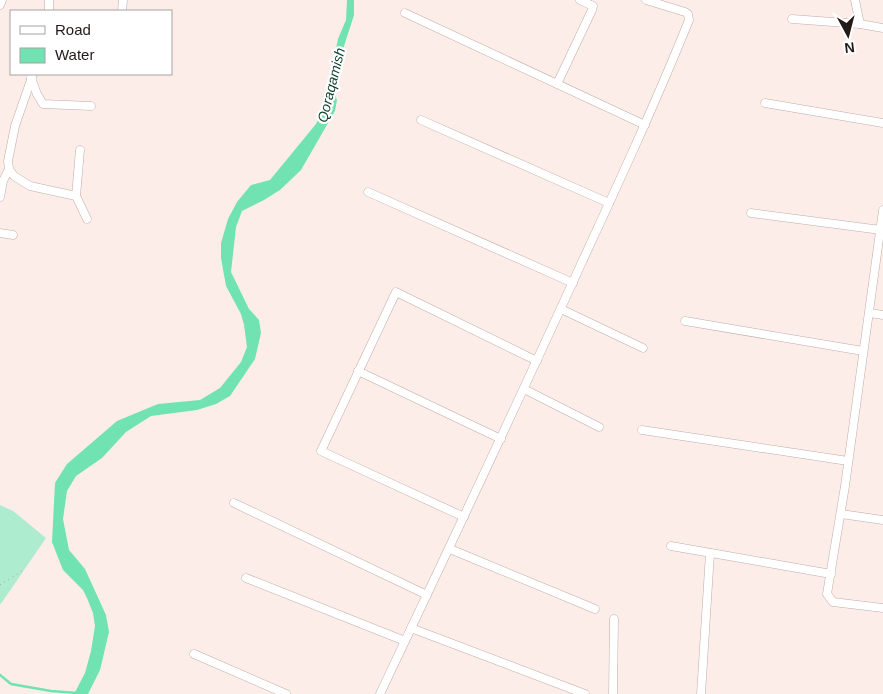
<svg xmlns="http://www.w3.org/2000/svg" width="883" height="694" font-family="Helvetica,sans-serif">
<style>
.green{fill:#adecce}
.water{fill:#71e2b1}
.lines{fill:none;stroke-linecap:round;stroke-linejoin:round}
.stream{stroke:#71e2b1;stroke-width:2.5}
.minor-casing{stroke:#bfaca7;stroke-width:9}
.path{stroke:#ac9f9c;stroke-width:1;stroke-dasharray:1 4;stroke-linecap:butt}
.minor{stroke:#fff;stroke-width:8}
.labels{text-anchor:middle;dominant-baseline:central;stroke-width:4.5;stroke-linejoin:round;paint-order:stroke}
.water-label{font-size:14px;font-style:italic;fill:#0d3e2b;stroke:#fff}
</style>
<rect width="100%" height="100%" fill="#fdede9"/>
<!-- green -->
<path class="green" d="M0 505 13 511 46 538 0 605Z"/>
<!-- water -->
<path class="water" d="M347 0H354V15L338 65 334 93 337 100 335 111 301 170 280 190 264 200 242 211 236 227 231 272 249 309 259 320 261 333 255 359 230 396 216 404 197 410 151 416 126 432 102 458 76 476 67 491 63 519 69 550 85 569 106 615 109 632 100 670 88 694H74L85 673 91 651 95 626 93 613 87 598 83 590 63 570 52 542 55 483 67 464 117 421 158 404 200 400 220 388 241 362 247 347 244 325 241 314 226 286 221 258V243L228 219 237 202 251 185 270 180 316 124 324 107 338 39 346 20Z"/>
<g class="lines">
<!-- stream -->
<path class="stream" d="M0 675 11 684 51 691 77 693"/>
<!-- minor casing -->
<g class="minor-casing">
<g id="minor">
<path d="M855 0 860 24"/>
<path d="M0 5 2 0"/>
<path d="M49 11V0"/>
<path d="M122 11 123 0"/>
<path d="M405 13 645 125"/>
<path d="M792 19 860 24 883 28"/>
<path d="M33 74 15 126 8 161 9 169 14 176 30 186 76 196 87 219"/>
<path d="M31 78 37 94 43 104 91 106"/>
<path d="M557 84 592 10 593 6 580 0"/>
<path d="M765 103 883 123"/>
<path d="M421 120 609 203"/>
<path d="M368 192 573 283"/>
<path d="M76 196 80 150"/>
<path d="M0 197 3 181 9 169"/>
<path d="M883 210 845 486 827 594 833 602 883 608"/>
<path d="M751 213 881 230"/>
<path d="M0 233 13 235"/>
<path d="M561 309 643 348"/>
<path d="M870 313 883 315"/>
<path d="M685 321 863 351"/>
<path d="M358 371 501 439"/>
<path d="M524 389 599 427"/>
<path d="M642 430 848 461"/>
<path d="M234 503 427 595"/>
<path d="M841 514 883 520"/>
<path d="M464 517 321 451 396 292 537 361"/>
<path d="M671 546 831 574"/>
<path d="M450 549 595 609"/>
<path d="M246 578 405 641"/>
<path d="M411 628 585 694"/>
<path d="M194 654 286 694"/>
<path d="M380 694C448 550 516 407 582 262 619 182 656 102 689 20L688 14 685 12 646 0"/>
<path d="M613 694 614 619"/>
<path d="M701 694 710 553"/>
</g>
</g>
<!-- path -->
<path class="path" d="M0 585 25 569"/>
<!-- minor -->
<use href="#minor" class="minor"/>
</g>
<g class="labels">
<!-- water labels -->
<g class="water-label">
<text transform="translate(331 85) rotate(-76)">Qoraqamish</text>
</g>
</g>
<!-- legend -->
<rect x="10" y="10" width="162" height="65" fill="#ffffff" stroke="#a6a3a3"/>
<rect x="20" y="26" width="25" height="8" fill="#ffffff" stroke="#a6a3a3"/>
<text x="55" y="35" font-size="15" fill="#211a18">Road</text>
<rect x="20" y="48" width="25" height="15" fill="#71e2b1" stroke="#a6a3a3"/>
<text x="55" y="60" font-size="15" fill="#211a18">Water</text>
<!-- north arrow -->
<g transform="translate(848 35) rotate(173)" stroke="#ffffff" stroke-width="4" paint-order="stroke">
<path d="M0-4L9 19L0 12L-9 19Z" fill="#211a18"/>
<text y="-8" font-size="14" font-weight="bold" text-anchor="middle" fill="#211a18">N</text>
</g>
</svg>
